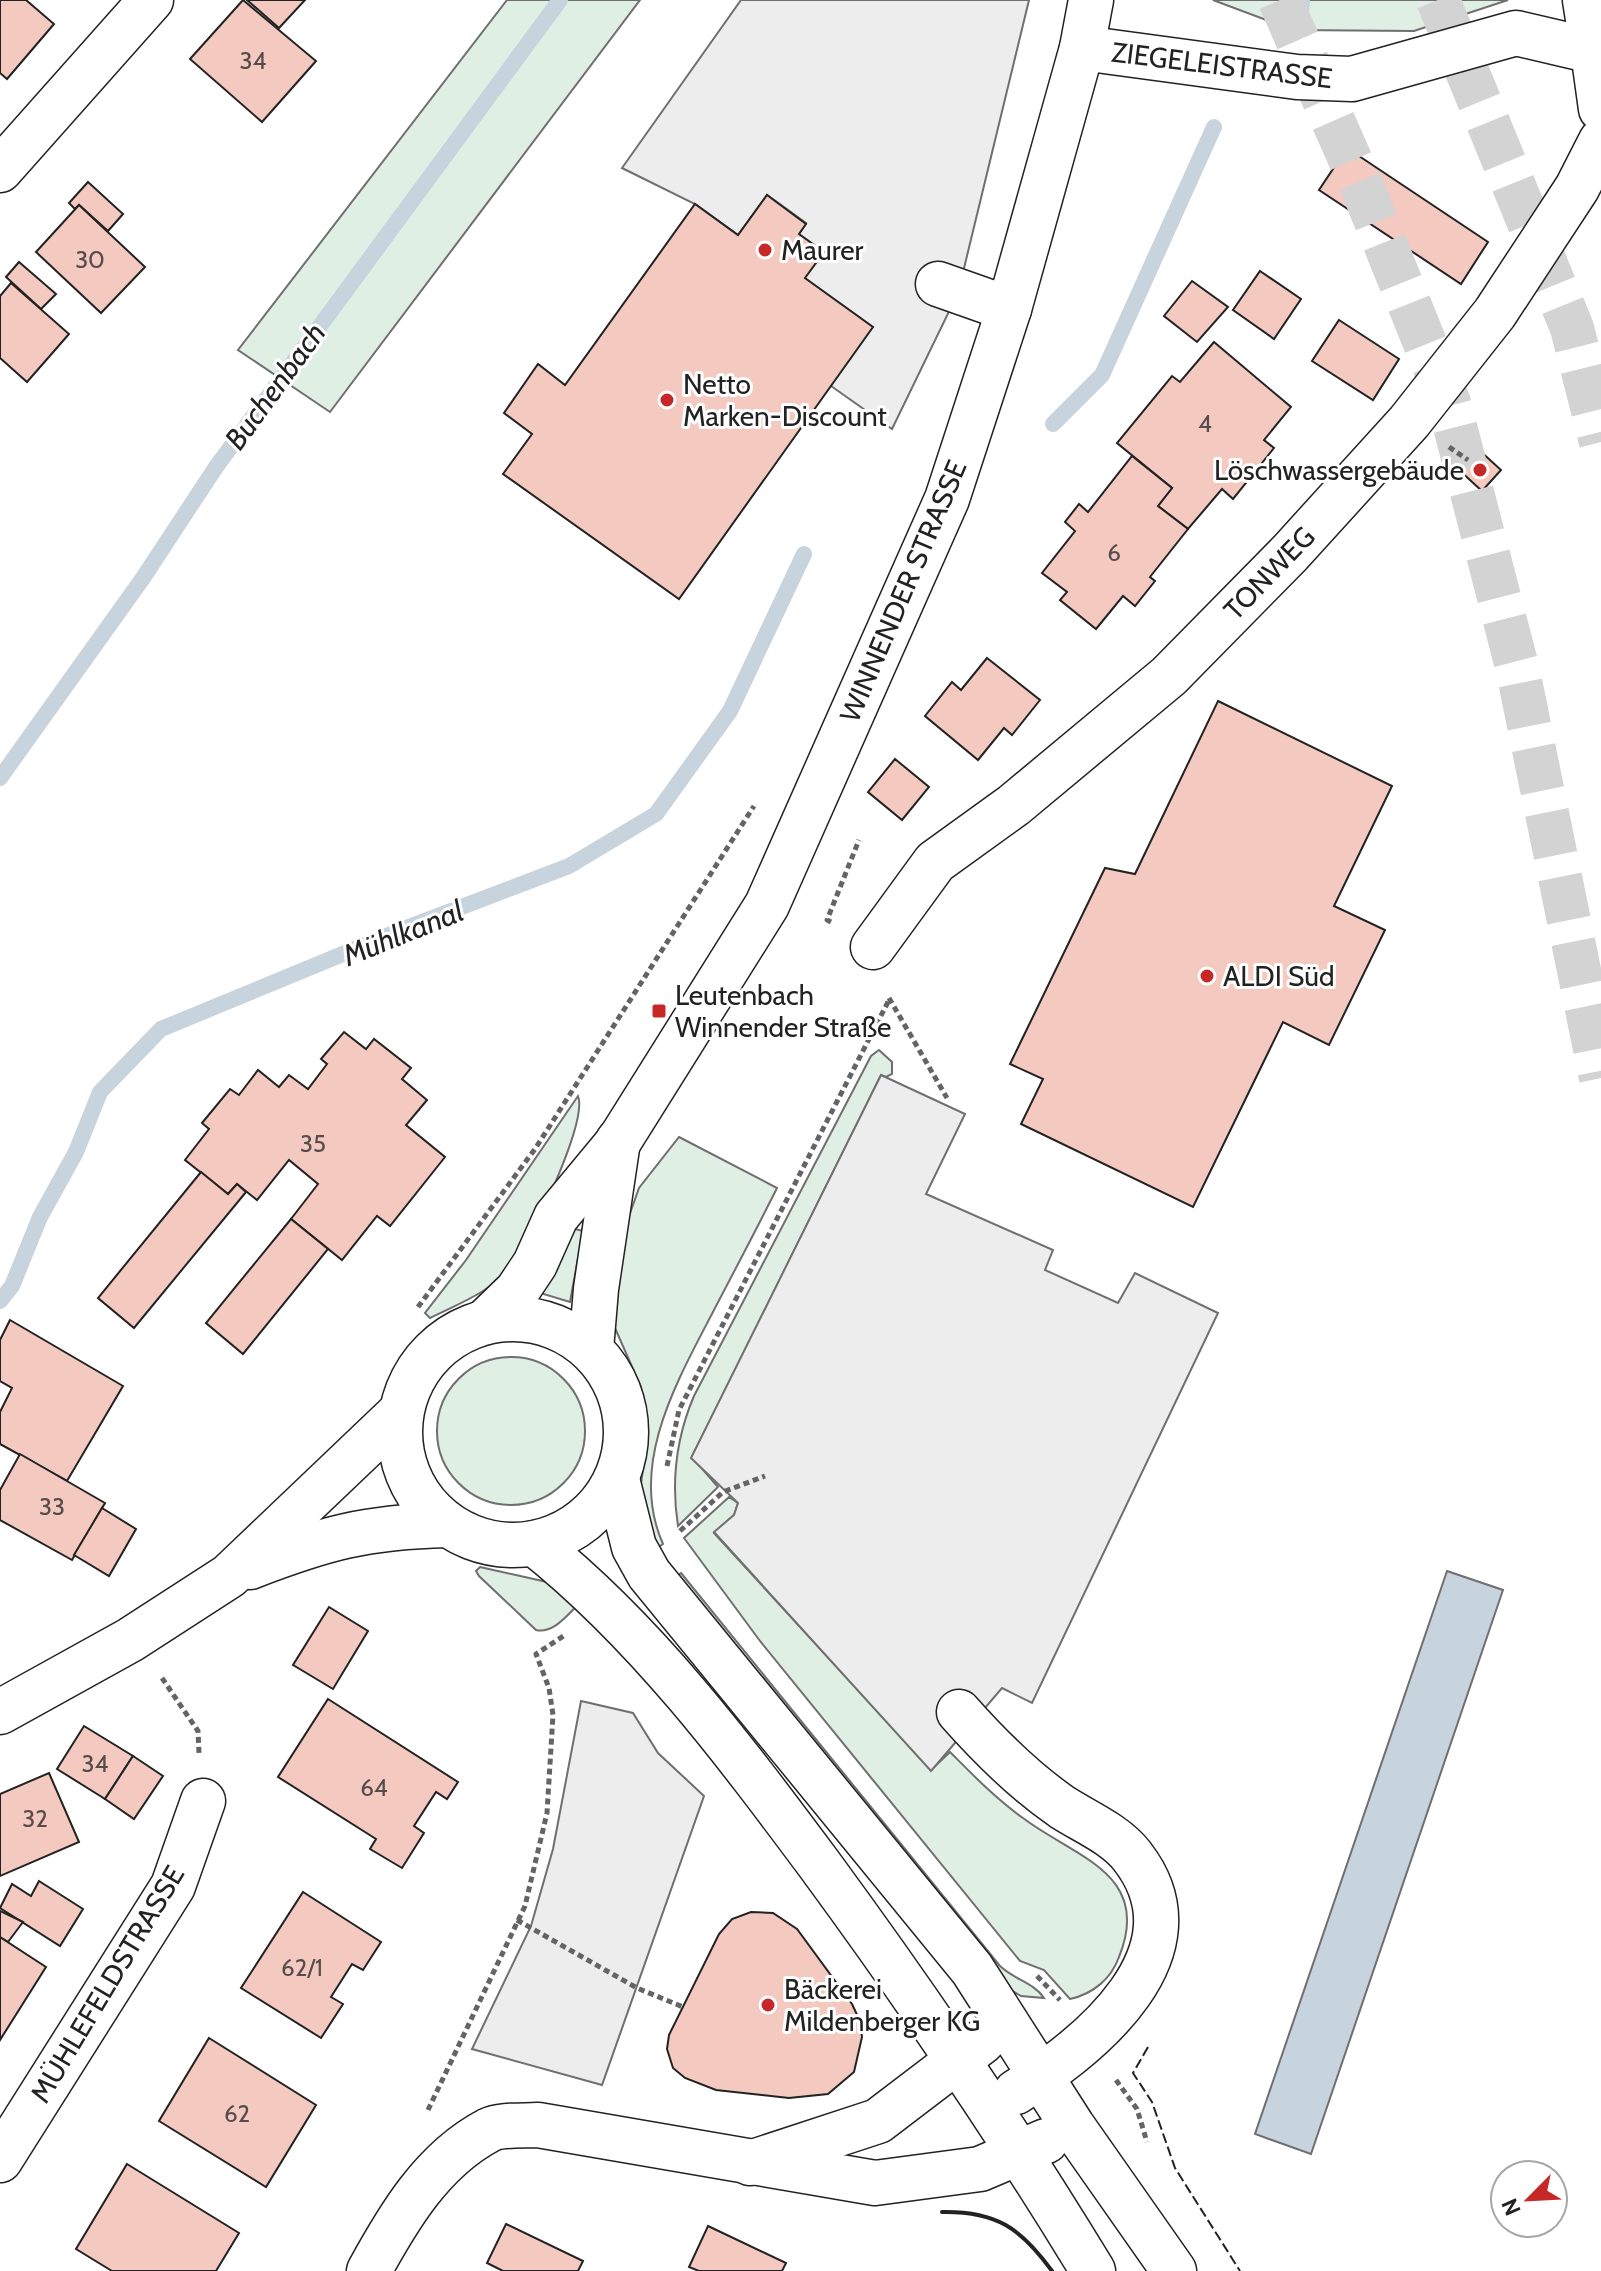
<svg xmlns="http://www.w3.org/2000/svg" width="1601" height="2271" font-family="Cabin,sans-serif">
<style>
.green{fill:#e0efe3;stroke:#6f6f6f;stroke-width:2}
.parking{fill:#ededed;stroke:#6f6f6f;stroke-width:2}
.water{fill:#c7d3dd;stroke:#6f6f6f;stroke-width:2}
.lines{fill:none;stroke-linecap:round;stroke-linejoin:round}
.stream{stroke:#c7d3dd;stroke-width:16}
.building{fill:#f3c9c0;stroke:#222;stroke-width:2}
.highway-tunnel{stroke:#d3d3d3;stroke-width:44;stroke-dasharray:44 22;stroke-linecap:butt}
.minor-casing{stroke:#222;stroke-width:47}
.path{stroke:#646464;stroke-width:5;stroke-dasharray:6 4;stroke-linecap:butt}
.minor{stroke:#fff;stroke-width:44}
.fence{stroke:#222;stroke-width:2;stroke-dasharray:10 4;stroke-linecap:butt}
.wall{stroke:#222;stroke-width:4}
.poi-dot{fill:#c62828;stroke:#fff;stroke-width:3}
.labels{text-anchor:middle;dominant-baseline:central;stroke-width:6;stroke-linejoin:round;paint-order:stroke}
.number-label{font-size:24px;fill:#564c4a}
.street-label{font-size:28px;fill:#222;stroke:#fff}
.poi-label{font-size:28px;fill:#222;stroke:#fff;text-anchor:start}
.water-label{font-size:30px;font-style:italic;fill:#222;stroke:#fff}
</style>
<rect width="100%" height="100%" fill="#fff"/>
<!-- green -->
<g class="green">
<path d="M507 0H640L330 412 238 350Z"/>
<path d="M1213 0H1508L1414 31 1293 30Z"/>
<path d="M879 1050 892 1062V1074L886 1077 881 1075 692 1457 718 1487 678 1526C671 1481 676 1438 694 1396L871 1056Z"/>
<path d="M578 1096C588 1121 531 1241 513 1265 493 1291 458 1304 430 1318L425 1313 466 1260Z"/>
<path d="M679 1137 777 1188C757 1228 736 1268 715 1308 679 1378 627 1464 663 1544L653 1551 639 1496 647 1444 645 1412 641 1387 611 1319 623 1233 639 1188Z"/>
<path d="M575 1229 583 1231 570 1302 540 1293Z"/>
<circle cx="511" cy="1431" r="74"/>
<path d="M729 1497 738 1503 734 1515 714 1533 931 1770 950 1752C973 1775 996 1799 1023 1818 1074 1857 1153 1873 1119 1957 1111 1979 1093 1994 1070 1999L1044 1970 1020 1961 760 1641 684 1538Z"/>
<path d="M480 1567 547 1582 578 1605C566 1616 553 1634 536 1630L479 1576 476 1571Z"/>
<path d="M681 1573 1000 1966C1015 1980 1034 1983 1044 1998L1021 1996 1004 1986 671 1580Z"/>
</g>
<!-- parking -->
<g class="parking">
<path d="M741 0H1029L958 293 892 429 831 386 805 278 799 234 806 223 767 195 738 235 695 204 622 168Z"/>
<path d="M881 1075 965 1114 926 1194 1053 1250 1045 1270 1118 1303 1135 1273 1218 1313 1032 1703 1002 1688 931 1771 714 1532 734 1515 738 1503 691 1458Z"/>
<path d="M581 1701 633 1713 658 1753 704 1796 602 2085 472 2049 531 1926 553 1849Z"/>
</g>
<!-- water -->
<path class="water" d="M1447 1571 1503 1590 1311 2154 1255 2134Z"/>
<g class="lines">
<!-- stream -->
<g class="stream">
<path d="M1301 14 1302 0"/>
<path d="M1053 424 1102 375 1214 127"/>
<path d="M0 778 143 578 216 467 560 0"/>
<path d="M0 1301 12 1286 40 1217 76 1152 100 1092 161 1029 401 930 569 866 656 814 730 711 804 554"/>
</g>
</g>
<!-- building -->
<g class="building">
<path d="M0 0H26L54 24 7 79 0 73Z"/>
<path d="M243 0 316 61 262 122 190 59Z"/>
<path d="M247 0H305L279 28Z"/>
<path d="M1347 148 1488 242 1461 284 1319 190Z"/>
<path d="M88 182 123 214 108 231 79 205 75 209 69 203Z"/>
<path d="M767 195 806 224 799 234 824 252 805 278 873 327 679 599 503 474 532 434 504 413 538 364 565 385 695 204 738 235Z"/>
<path d="M79 205 145 267 101 313 36 252Z"/>
<path d="M19 262 56 294 41 309 6 277Z"/>
<path d="M1260 271 1301 299 1274 339 1233 310Z"/>
<path d="M1192 281 1228 307 1197 342 1164 316Z"/>
<path d="M11 283 69 334 27 382 0 358V296Z"/>
<path d="M1339 320 1399 359 1373 400 1312 361Z"/>
<path d="M1214 342 1291 407 1264 440 1274 448 1233 499 1222 489 1188 529 1158 506 1172 488 1117 443 1172 376 1180 382Z"/>
<path d="M1478 449 1501 470 1482 491 1459 470Z"/>
<path d="M1132 456 1172 488 1158 506 1188 529 1150 577 1155 581 1135 606 1123 596 1096 629 1060 600 1067 592 1042 573 1075 531 1065 522 1079 504 1088 512Z"/>
<path d="M987 658 1040 700 1012 735 1004 728 978 760 925 716 952 682 961 690Z"/>
<path d="M1218 701 1392 786 1334 906 1385 930 1329 1045 1283 1022 1193 1207 1021 1124 1043 1079 1010 1064 1105 868 1135 874Z"/>
<path d="M895 759 929 787 902 820 868 792Z"/>
<path d="M344 1032 366 1049 374 1039 411 1068 402 1079 427 1100 406 1125 445 1157 390 1226 377 1216 342 1260 291 1219 318 1184 289 1160 257 1200 237 1184 228 1194 185 1160 209 1129 202 1123 230 1089 239 1095 258 1070 279 1087 289 1075 308 1089 327 1064 321 1059Z"/>
<path d="M201 1172 228 1194 237 1184 246 1192 134 1328 98 1298Z"/>
<path d="M291 1219 328 1249 243 1354 206 1323Z"/>
<path d="M10 1320 123 1386 67 1481 0 1444V1412L12 1388 0 1381V1340Z"/>
<path d="M20 1454 105 1503 72 1560 0 1520V1490Z"/>
<path d="M102 1508 136 1529 109 1576 74 1555Z"/>
<path d="M329 1607 368 1631 333 1689 293 1665Z"/>
<path d="M328 1699 458 1782 447 1799 436 1792 414 1826 424 1833 402 1868 370 1849 376 1839 278 1777Z"/>
<path d="M84 1726 133 1756 105 1799 57 1769Z"/>
<path d="M133 1756 163 1776 134 1819 105 1799Z"/>
<path d="M49 1773 79 1842 0 1876V1794Z"/>
<path d="M39 1881 83 1909 60 1946 0 1908 12 1884 31 1896Z"/>
<path d="M303 1892 381 1942 363 1970 352 1964 331 1997 343 2004 321 2038 241 1988Z"/>
<path d="M0 1911 23 1922 8 1942 0 1937Z"/>
<path d="M751 1912 773 1913 797 1929 852 2004 860 2021 862 2037 854 2072 828 2094 789 2098 716 2090 685 2078 673 2068 667 2049 669 2035 719 1934 732 1919Z"/>
<path d="M0 1937 46 1967 0 2040Z"/>
<path d="M209 2038 316 2105 266 2187 159 2121Z"/>
<path d="M127 2164 239 2233 216 2271H112L76 2249Z"/>
<path d="M506 2224 583 2261 578 2271H503L487 2263Z"/>
<path d="M708 2226 786 2263 782 2271H699L689 2267Z"/>
</g>
<g class="lines">
<!-- highway-tunnel -->
<g class="highway-tunnel">
<path d="M1280 0 1361 184 1449 403 1518 671 1601 1078"/>
<path d="M1438 0 1572 328 1601 442"/>
</g>
<!-- minor casing -->
<g class="minor-casing">
<g id="minor">
<path d="M1082 48 1297 77 1352 79 1516 33 1593 51 1585 0"/>
<path d="M1601 52 1593 51 1601 109"/>
<path d="M0 170 151 0"/>
<path d="M938 284 1009 309"/>
<path d="M873 947 935 862 1014 805 1169 676 1290 553 1409 422 1495 313 1577 188 1601 141"/>
<circle cx="513" cy="1432" r="113"/>
<path d="M487 1320 517 1291 535 1264 556 1217 619 1141 767 905 947 499 1009 309 1082 48 1091 0"/>
<path d="M591 1349 596 1289 618 1141"/>
<path d="M617 1479 634 1547 649 1574 972 1969 1073 2127 1174 2271"/>
<path d="M534 1543C646 1632 734 1750 819 1864 916 1996 1008 2131 1093 2271"/>
<path d="M250 1567C325 1538 366 1527 447 1525"/>
<path d="M0 1712 130 1640 229 1576 401 1412"/>
<path d="M959 1712C990 1747 1023 1780 1062 1807 1085 1822 1115 1834 1132 1856 1207 1952 1090 2046 1016 2092"/>
<path d="M0 2160 173 1886 203 1801"/>
<path d="M750 2163 878 2121 983 2041"/>
<path d="M369 2271C398 2218 432 2160 489 2130 501 2124 524 2126 538 2125L875 2183 980 2169 1046 2141"/>
</g>
</g>
<!-- path -->
<g class="path">
<path d="M1449 447 1468 460"/>
<path d="M831 922 827 920 859 840"/>
<path d="M889 998 947 1098"/>
<path d="M418 1307 535 1149 754 806"/>
<path d="M667 1466 679 1410 889 1000"/>
<path d="M680 1531 723 1492 765 1476"/>
<path d="M162 1678 198 1731 199 1753"/>
<path d="M517 1920 637 1988 683 2007"/>
<path d="M1037 1976 1060 2000"/>
<path d="M1116 2080 1137 2109 1147 2142"/>
<path d="M428 2110 525 1906 547 1813 553 1715 549 1688 536 1654 565 1635"/>
</g>
<!-- minor -->
<use href="#minor" class="minor"/>
<!-- fence -->
<path class="fence" d="M1148 2047 1133 2073 1152 2102 1175 2168 1240 2271"/>
<!-- wall -->
<path class="wall" d="M942 2212C996 2211 1021 2228 1052 2271"/>
</g>
<!-- markers -->
<g class="poi-dot">
<circle cx="765" cy="250" r="8"/>
<circle cx="667" cy="400" r="8"/>
<circle cx="1480" cy="470" r="8"/>
<circle cx="1207" cy="976" r="8"/>
<rect x="651" y="1003" width="16" height="16" rx="4"/>
<circle cx="768" cy="2005" r="8"/>
</g>
<g class="labels">
<!-- number labels -->
<g class="number-label">
<text x="253" y="60">34</text>
<text x="90" y="259">30</text>
<text x="1205" y="423">4</text>
<text x="1114" y="552">6</text>
<text x="313" y="1143">35</text>
<text x="52" y="1506">33</text>
<text x="95" y="1763">34</text>
<text x="374" y="1787">64</text>
<text x="35" y="1818">32</text>
<text x="302" y="1967">62/1</text>
<text x="237" y="2113">62</text>
</g>
<!-- street labels -->
<g class="street-label">
<text transform="translate(1222 65) rotate(7)">ZIEGELEISTRASSE</text>
<text transform="translate(1269 573) rotate(-46)">TONWEG</text>
<text transform="translate(903 591) rotate(-67)">WINNENDER STRASSE</text>
<text transform="translate(107 1984) rotate(-59)">MÜHLEFELDSTRASSE</text>
</g>
<!-- poi labels -->
<g class="poi-label">
<text x="781" y="250">Maurer</text>
<text x="683" y="384">Netto<tspan x="683" dy="32">Marken-Discount</tspan></text>
<text x="1464" y="470" text-anchor="end">Löschwassergebäude</text>
<text x="1223" y="976">ALDI Süd</text>
<text x="675" y="995">Leutenbach<tspan x="675" dy="32">Winnender Straße</tspan></text>
<text x="784" y="1989">Bäckerei<tspan x="784" dy="32">Mildenberger KG</tspan></text>
</g>
<!-- water labels -->
<g class="water-label">
<text transform="translate(275 386) rotate(-54)">Buchenbach</text>
<text transform="translate(403 933) rotate(-22)">Mühlkanal</text>
</g>
</g>
<!-- north arrow -->
<g transform="translate(1529 2199) rotate(246)"><circle r="38" fill="#ffffff" stroke="#a7a7a7" stroke-width="2"/>
<path d="M0-6L14 30L0 20L-14 30Z" fill="#c62828"/>
<text y="-12" font-size="22" font-weight="bold" text-anchor="middle" fill="#222222">N</text>
</g>
</svg>
